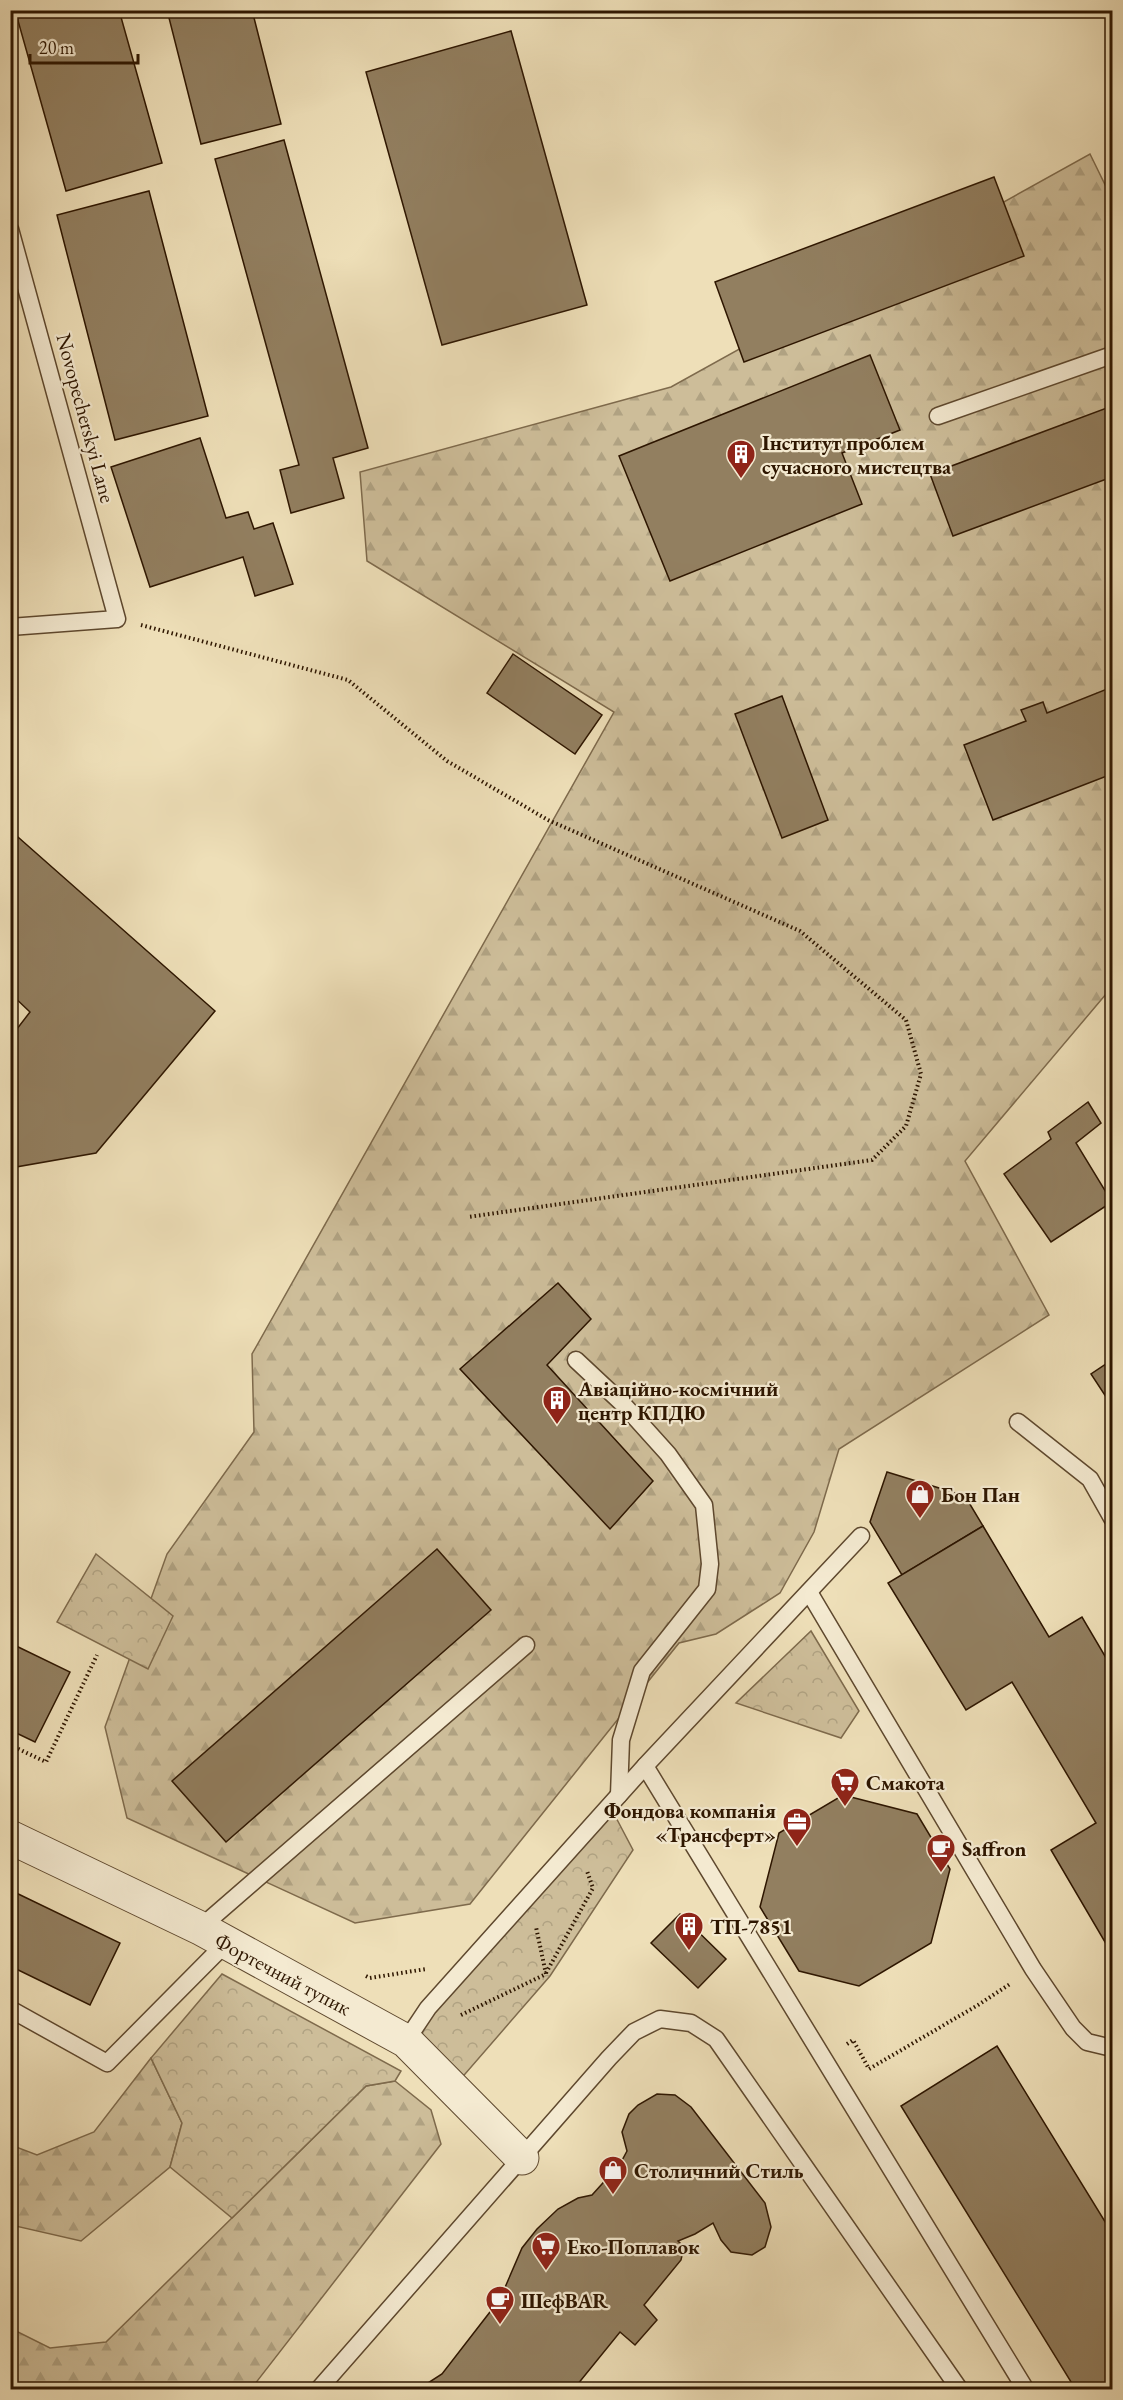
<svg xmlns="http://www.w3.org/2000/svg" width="1123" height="2400" font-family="'EB Garamond',serif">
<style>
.forest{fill:url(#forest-firs);stroke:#7e6a4c;stroke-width:1.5}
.park{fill:url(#park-crowns);stroke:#7e6a4c;stroke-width:1.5}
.building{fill:#927f60;stroke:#2e1600;stroke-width:1.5}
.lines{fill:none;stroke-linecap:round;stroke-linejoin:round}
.lane-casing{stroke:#5e482e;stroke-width:19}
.street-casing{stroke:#5e482e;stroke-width:35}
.path{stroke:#2e1600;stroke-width:4;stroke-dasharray:1.5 3;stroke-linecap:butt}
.lane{stroke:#f4ead1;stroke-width:16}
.street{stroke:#f4ead1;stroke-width:33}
.labels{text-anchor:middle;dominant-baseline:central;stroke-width:4.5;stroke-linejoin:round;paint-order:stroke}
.street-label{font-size:21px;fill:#2e1600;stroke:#f4ead1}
.poi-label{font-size:21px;font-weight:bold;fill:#2e1600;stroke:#f4ead1;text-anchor:start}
</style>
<defs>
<pattern id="forest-firs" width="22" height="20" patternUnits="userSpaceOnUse" patternTransform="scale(1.5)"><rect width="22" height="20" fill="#cdbd99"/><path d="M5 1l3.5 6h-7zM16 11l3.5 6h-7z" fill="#b0a282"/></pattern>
<pattern id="park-crowns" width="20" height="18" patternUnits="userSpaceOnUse" patternTransform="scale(1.5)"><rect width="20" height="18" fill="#cdbd99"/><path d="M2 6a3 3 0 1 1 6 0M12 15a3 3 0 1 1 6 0" fill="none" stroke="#b0a282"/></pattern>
</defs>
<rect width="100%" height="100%" fill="#eedfb8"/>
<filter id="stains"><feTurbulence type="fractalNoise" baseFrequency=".00333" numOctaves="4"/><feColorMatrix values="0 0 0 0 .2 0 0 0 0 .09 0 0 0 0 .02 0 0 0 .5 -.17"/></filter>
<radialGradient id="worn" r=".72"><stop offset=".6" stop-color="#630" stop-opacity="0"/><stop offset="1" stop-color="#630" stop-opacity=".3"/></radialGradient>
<!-- forest -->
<g class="forest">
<path d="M1090 154 1112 199V987L965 1161 1049 1315 839 1449 814 1532 780 1593 716 1634 679 1643 470 1904 355 1923 127 1818 105 1727 167 1554 254 1432 252 1354 614 712 367 561 360 472 671 387Z"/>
<path d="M151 2058 182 2123 170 2167 81 2241 11 2225V2145L37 2155 94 2132Z"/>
<path d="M395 2081 431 2110 441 2144 251 2389H11L10 2328 50 2348 106 2342 366 2086Z"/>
</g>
<!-- park -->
<g class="park">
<path d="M96 1554 173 1616 148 1669 57 1622Z"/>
<path d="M811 1631 859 1711 841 1738 736 1703Z"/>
<path d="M612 1810 633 1850 550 1976 459 2081 412 2035Z"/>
<path d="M222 1974 401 2071 395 2081 366 2086 232 2218 170 2167 182 2123 151 2058Z"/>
</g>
<!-- building -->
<g class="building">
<path d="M15 10H119L162 163 66 191Z"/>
<path d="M167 10H252L281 124 201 144Z"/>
<path d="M511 31 587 305 442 345 366 72Z"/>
<path d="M284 140 368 448 333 458 344 498 291 513 280 470 299 465 215 159Z"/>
<path d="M994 177 1024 256 744 362 715 282Z"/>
<path d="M149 191 208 416 115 440 57 215Z"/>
<path d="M870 355 900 430 842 453 862 504 670 581 619 456Z"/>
<path d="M1112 406V477L953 536 930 474Z"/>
<path d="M200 438 226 518 248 512 254 529 273 523 293 584 255 596 243 557 150 587 111 467Z"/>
<path d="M513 654 602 715 575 754 487 693Z"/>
<path d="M1112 687V774L993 820 964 745 1026 721 1021 710 1043 702 1047 713Z"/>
<path d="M782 696 828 820 782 838 735 714Z"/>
<path d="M10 830 215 1011 96 1153 10 1168V1038L30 1012 10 993Z"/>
<path d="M1088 1102 1101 1123 1076 1143 1112 1202 1051 1242 1004 1174 1051 1139 1048 1132Z"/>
<path d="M558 1283 591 1319 547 1365 653 1481 610 1529 460 1369Z"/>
<path d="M1112 1360V1406L1091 1374Z"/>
<path d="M887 1472 965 1496 983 1526 902 1575 870 1522Z"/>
<path d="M983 1526 1049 1637 1082 1617 1112 1668V1954L1051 1850 1096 1823 1012 1682 966 1710 888 1583Z"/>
<path d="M437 1549 491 1610 226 1842 172 1781Z"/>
<path d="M10 1643 70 1672 35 1742 10 1730Z"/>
<path d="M843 1795 917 1814 950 1869 931 1943 859 1986 799 1971 760 1907 779 1833Z"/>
<path d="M10 1890 120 1943 90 2005 10 1966Z"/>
<path d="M680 1914 726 1959 698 1988 651 1943Z"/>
<path d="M997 2046 1112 2233V2390H1076L901 2106Z"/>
<path d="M657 2094 675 2095 691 2107 765 2203 771 2227 765 2247 752 2255 731 2252 721 2240 713 2223 695 2234 678 2241 684 2247 681 2260 644 2305 657 2320 635 2345 620 2332 573 2390H417L442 2374 500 2299 522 2248 537 2229 558 2209 578 2198 592 2195 620 2164 627 2151 622 2132 629 2114 638 2105Z"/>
</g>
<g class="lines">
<!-- lane casing -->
<g class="lane-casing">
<g id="lane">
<path d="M10 229 117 619 10 627"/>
<path d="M938 416 1112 355"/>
<path d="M576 1360 623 1404 668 1454 704 1505 710 1564 707 1589 642 1671 621 1740 619 1795"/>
<path d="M1018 1422 1090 1479 1112 1518"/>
<path d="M809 1592 1033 1969 1073 2028 1087 2042 1112 2048"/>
<path d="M645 1766 1026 2390"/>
<path d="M200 1928 526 1645"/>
<path d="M10 2009 107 2063 226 1943"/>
<path d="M406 2041 428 2008 645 1766 861 1536"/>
<path d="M318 2390 609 2058 634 2032 660 2019 691 2023 716 2039 960 2390"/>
</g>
</g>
<!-- street casing -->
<g class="street-casing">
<path id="street" d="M10 1837 200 1928 406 2041 522 2158"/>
</g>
<!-- path -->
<g class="path">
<path d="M141 625 348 680 447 761 548 820 800 931 906 1020 921 1074 906 1126 872 1160 468 1217"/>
<path d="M10 1745 46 1762 97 1655"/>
<path d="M546 1973 593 1888 587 1871"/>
<path d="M366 1976 370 1978 426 1969"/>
<path d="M461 2015 546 1974 536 1927"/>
<path d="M847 2044 853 2040 869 2069 978 2005 1010 1984"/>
</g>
<!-- lane -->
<use href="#lane" class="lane"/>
<!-- street -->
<use href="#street" class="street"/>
</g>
<!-- icons -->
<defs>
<g id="building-pin" transform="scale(1.5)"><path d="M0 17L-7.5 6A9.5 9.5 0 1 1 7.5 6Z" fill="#8f2418" stroke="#f4ead1"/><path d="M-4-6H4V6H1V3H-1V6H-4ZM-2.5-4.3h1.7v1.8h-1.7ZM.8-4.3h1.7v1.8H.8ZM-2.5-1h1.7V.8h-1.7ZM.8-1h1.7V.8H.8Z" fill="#fff"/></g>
<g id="shop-pin" transform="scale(1.5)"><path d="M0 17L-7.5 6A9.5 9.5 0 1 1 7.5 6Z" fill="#8f2418" stroke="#f4ead1"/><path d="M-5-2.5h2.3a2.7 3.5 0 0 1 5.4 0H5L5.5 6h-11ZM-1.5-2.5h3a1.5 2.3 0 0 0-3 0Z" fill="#fff"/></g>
<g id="supermarket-pin" transform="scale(1.5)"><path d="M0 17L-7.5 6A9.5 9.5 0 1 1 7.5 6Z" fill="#8f2418" stroke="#f4ead1"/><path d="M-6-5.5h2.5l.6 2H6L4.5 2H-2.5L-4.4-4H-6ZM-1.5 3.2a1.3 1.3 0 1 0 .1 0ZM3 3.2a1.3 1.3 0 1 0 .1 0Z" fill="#fff"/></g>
<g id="office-pin" transform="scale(1.5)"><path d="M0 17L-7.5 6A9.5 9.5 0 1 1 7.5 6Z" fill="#8f2418" stroke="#f4ead1"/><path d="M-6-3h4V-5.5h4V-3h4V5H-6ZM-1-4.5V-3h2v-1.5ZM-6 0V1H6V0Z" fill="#fff"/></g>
<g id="cafe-pin" transform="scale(1.5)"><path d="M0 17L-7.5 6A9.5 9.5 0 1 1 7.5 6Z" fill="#8f2418" stroke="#f4ead1"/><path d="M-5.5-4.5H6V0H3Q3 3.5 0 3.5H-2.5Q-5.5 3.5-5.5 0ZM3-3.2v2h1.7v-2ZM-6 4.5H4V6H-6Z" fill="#fff"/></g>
</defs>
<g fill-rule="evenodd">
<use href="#building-pin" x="741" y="454"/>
<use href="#building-pin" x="557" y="1400"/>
<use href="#shop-pin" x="920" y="1494"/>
<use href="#supermarket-pin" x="845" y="1782"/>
<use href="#office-pin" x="797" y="1822"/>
<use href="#cafe-pin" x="941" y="1848"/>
<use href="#building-pin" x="689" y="1926"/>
<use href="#shop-pin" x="613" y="2170"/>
<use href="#supermarket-pin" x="546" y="2246"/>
<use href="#cafe-pin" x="500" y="2300"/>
</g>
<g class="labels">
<!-- street labels -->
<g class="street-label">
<text transform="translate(86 418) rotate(75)">Novopecherskyi Lane</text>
<text transform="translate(283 1974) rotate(28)">Фортечний тупик</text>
</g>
<!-- poi labels -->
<g class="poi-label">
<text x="762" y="442">Інститут проблем<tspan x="762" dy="24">сучасного мистецтва</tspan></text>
<text x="578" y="1388">Авіаційно-космічний<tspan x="578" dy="24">центр КПДЮ</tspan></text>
<text x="941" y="1494">Бон Пан</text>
<text x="866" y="1782">Смакота</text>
<text x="776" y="1810" text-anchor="end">Фондова компанія<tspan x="776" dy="24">«Трансферт»</tspan></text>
<text x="962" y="1848">Saffron</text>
<text x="710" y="1926">ТП-7851</text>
<text x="634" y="2170">Столичний Стиль</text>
<text x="567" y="2246">Еко-Поплавок</text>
<text x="521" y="2300">ШефBAR</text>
</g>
</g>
<!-- margin -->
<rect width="1123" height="2400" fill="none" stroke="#eedfb8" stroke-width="36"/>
<rect x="12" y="12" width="1099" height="2376" fill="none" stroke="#2e1600" stroke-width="3"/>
<rect x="18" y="18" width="1087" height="2364" fill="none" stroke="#2e1600" stroke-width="1.5"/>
<!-- scale -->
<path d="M30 54v9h108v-9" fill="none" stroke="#2e1600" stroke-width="3"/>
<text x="39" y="54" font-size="18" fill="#2e1600" stroke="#f4ead1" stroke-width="4.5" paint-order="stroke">20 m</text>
<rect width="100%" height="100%" filter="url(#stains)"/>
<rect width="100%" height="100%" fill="url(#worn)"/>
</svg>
